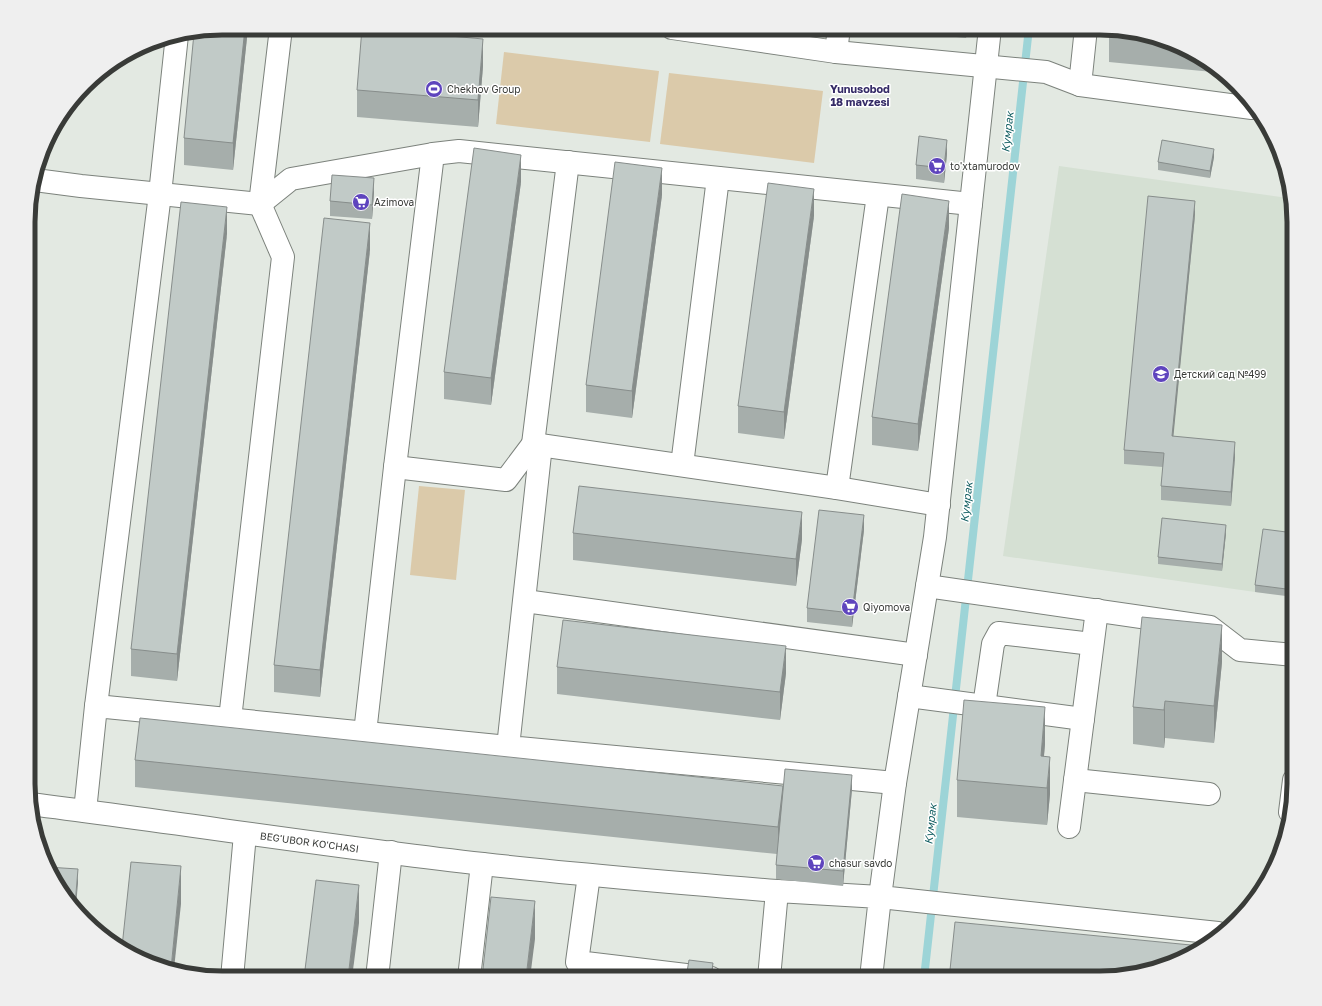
<svg xmlns="http://www.w3.org/2000/svg" width="1322" height="1006" font-family="'Golos Text',sans-serif">
<style>
.built{fill:#d5e0d3}
.green{fill:#dbcaaa}
.lines{fill:none;stroke-linecap:round;stroke-linejoin:round}
.stream{stroke:#9dd4d7;stroke-width:8}
.minor-casing{stroke:#7c827c;stroke-width:24}
.minor{stroke:#fff;stroke-width:22}
.wall{fill:#a6aeab}
.shaded-wall{fill:#878d8b}
.building{fill:#c1cac7;stroke:#878d8b}
.labels{text-anchor:middle;dominant-baseline:central;stroke-width:3;stroke-linejoin:round;paint-order:stroke}
.poi-label{font-size:10px;fill:#393b38;stroke:#fff;text-anchor:start}
.street-label{font-size:10px;fill:#393b38;stroke:#fff}
.neighbourhood-label{font-size:11px;font-weight:bold;fill:#352b67;stroke:#fff}
.water-label{font-size:11px;font-style:italic;fill:#166164;stroke:#fff}
.rim{fill:none;stroke:#393b38;stroke-width:5}
</style>
<rect width="100%" height="100%" fill="#e3e9e2"/>
<!-- built -->
<path class="built" d="M1059 166 1288 198 1294 222V526L1284 595 1255 592 1003 556Z"/>
<!-- green -->
<g class="green">
<path d="M504 52 659 71 650 142 496 124Z"/>
<path d="M669 73 823 91 814 163 660 144Z"/>
<path d="M419 486 465 490 456 580 410 575Z"/>
</g>
<g class="lines">
<!-- stream -->
<path class="stream" d="M924 978 1029 28"/>
<!-- minor casing -->
<g class="minor-casing">
<g id="minor">
<path d="M672 28 836 52 1046 72 1080 85 1252 108"/>
<path d="M990 28 935 537 895 783 880 897 1218 933"/>
<path d="M836 52 839 28"/>
<path d="M1080 85 1086 28"/>
<path d="M35 180 81 186 260 204 291 179 433 154 459 151 971 204"/>
<path d="M533 444 568 162"/>
<path d="M541 445 508 747 895 783"/>
<path d="M682 465 718 178"/>
<path d="M395 467 506 480 533 444 837 488 939 505"/>
<path d="M837 488 878 195"/>
<path d="M927 586 1210 627 1240 650 1294 655"/>
<path d="M525 601 916 655"/>
<path d="M909 696 1083 719"/>
<path d="M96 706 160 194 177 35"/>
<path d="M984 706 993 644 999 633 1092 644"/>
<path d="M230 719 283 257 260 204 281 28"/>
<path d="M365 733 395 467 433 154"/>
<path d="M1075 780 1209 794"/>
<path id="s1" d="M30 804C182 823 332 847 483 864 581 875 679 883 777 891"/>
<path d="M85 811 96 706 508 747"/>
<path d="M1290 812 1294 780"/>
<path d="M1069 827 1097 610"/>
<path d="M589 875 577 962 711 978"/>
<path d="M232 978 245 834"/>
<path d="M377 978 391 852"/>
<path d="M469 978 482 864"/>
<path d="M769 978 777 891 880 897 871 978"/>
</g>
</g>
<!-- minor -->
<use href="#minor" class="minor"/>
</g>
<!-- wall -->
<g class="wall">
<path d="M248 28 233 170 184 165V138Z"/>
<path d="M897 28H967L966 38 897 31Z"/>
<path d="M1112 28 1174 43 1223 73 1109 62V35Z"/>
<path d="M483 66 478 127 357 117V90Z"/>
<path d="M947 154 944 183 916 179V165Z"/>
<path d="M1214 157 1210 178 1158 170V162Z"/>
<path d="M521 182 491 405 444 399V372Z"/>
<path d="M374 192 372 219 330 216V201Z"/>
<path d="M662 195 632 418 586 412V385Z"/>
<path d="M1195 215 1173 436 1235 457 1231 506 1161 500V486L1163 467 1124 464V450Z"/>
<path d="M814 216 784 439 738 433V406Z"/>
<path d="M949 228 918 451 872 445V417Z"/>
<path d="M227 234 177 681 131 676V649Z"/>
<path d="M370 250 320 697 274 692V665Z"/>
<path d="M864 530 852 627 807 622V608Z"/>
<path d="M573 533 802 539 796 586 573 560Z"/>
<path d="M1226 533 1222 571 1158 564V557Z"/>
<path d="M1294 533V597L1255 592V585Z"/>
<path d="M1222 662 1214 743 1165 738 1164 748 1133 744V707Z"/>
<path d="M557 667 786 673 780 720 557 694Z"/>
<path d="M1045 744 1044 756 1050 794 1047 825 957 817V780Z"/>
<path d="M135 760 852 789 843 886 776 879V865L777 854 135 787Z"/>
<path d="M950 970 1100 978H950Z"/>
</g>
<!-- shaded-wall -->
<g class="shaded-wall">
<path d="M245 28H248L233 170V143Z"/>
<path d="M966 28H967L966 38Z"/>
<path d="M483 39V66L478 127V100Z"/>
<path d="M947 140V154L944 183V168Z"/>
<path d="M1214 149V157L1210 178V171Z"/>
<path d="M521 155V182L491 405V378Z"/>
<path d="M662 168V195L632 418V391Z"/>
<path d="M374 178V192L372 219V205Z"/>
<path d="M814 189V216L784 439V412Z"/>
<path d="M949 201V228L918 451V424Z"/>
<path d="M1195 201V215L1172 451V436Z"/>
<path d="M227 207V234L177 681V654Z"/>
<path d="M370 223V250L320 697V670Z"/>
<path d="M1235 442V457L1231 506V492Z"/>
<path d="M802 512V539L796 586V559Z"/>
<path d="M864 515V530L852 627V613Z"/>
<path d="M1226 525V533L1222 571V564Z"/>
<path d="M1222 625V662L1214 743V706Z"/>
<path d="M786 646V673L780 720V692Z"/>
<path d="M1165 701V738L1164 748V710Z"/>
<path d="M1045 707V744L1041 787V756Z"/>
<path d="M1050 757V794L1047 825V788Z"/>
<path d="M852 775V789L843 886V871Z"/>
<path d="M783 786V813L778 854V827Z"/>
<path d="M181 866V904L174 969H171Z"/>
<path d="M78 869V883L76 906 75 905Z"/>
<path d="M359 885V923L352 978H348Z"/>
<path d="M535 901V939L530 978H526Z"/>
<path d="M713 963V978H711Z"/>
</g>
<!-- building -->
<g class="building">
<path d="M222 28H245L233 143 184 138 194 33Z"/>
<path d="M362 28 483 39 478 100 357 90Z"/>
<path d="M1110 28H1112L1163 40 1109 35Z"/>
<path d="M919 136 947 140 944 168 916 165Z"/>
<path d="M1162 140 1214 149 1210 171 1158 162Z"/>
<path d="M474 148 521 155 491 378 444 372Z"/>
<path d="M615 162 662 168 632 391 586 385Z"/>
<path d="M332 175 374 178 372 205 330 201Z"/>
<path d="M768 183 814 189 784 412 738 406Z"/>
<path d="M902 194 949 201 918 424 872 417Z"/>
<path d="M1148 196 1195 201 1172 436 1235 442 1231 492 1161 486 1164 453 1124 450Z"/>
<path d="M181 202 227 207 177 654 131 649Z"/>
<path d="M324 218 370 223 320 670 274 665Z"/>
<path d="M579 486 802 512 796 559 573 533Z"/>
<path d="M819 510 864 515 852 613 807 608Z"/>
<path d="M1162 518 1226 525 1222 564 1158 557Z"/>
<path d="M1263 529 1294 533V590L1255 585Z"/>
<path d="M1142 617 1222 625 1214 706 1165 701 1164 710 1133 707Z"/>
<path d="M563 620 786 646 780 692 557 667Z"/>
<path d="M964 700 1045 707 1041 756 1050 757 1047 788 957 780Z"/>
<path d="M140 718 783 786 778 827 135 760Z"/>
<path d="M785 769 852 775 843 871 776 865Z"/>
<path d="M131 862 181 866 171 969 148 963 122 947Z"/>
<path d="M47 867 78 869 75 905 48 870Z"/>
<path d="M316 880 359 885 348 978H304Z"/>
<path d="M491 897 535 901 526 978H482Z"/>
<path d="M955 922 1201 946 1185 958 1100 978H1028L950 970Z"/>
<path d="M689 960 713 963 711 978H686Z"/>
</g>
<!-- icons -->
<defs>
<g id="stadium-disc" transform="scale(0.9)"><circle r="9.5" fill="#5e44bd" stroke="#fff"/><path d="M0-5a6.5 5 0 1 0 0 10a6.5 5 0 1 0 0-10ZM-3.5-1.8h7v3.6h-7Z" fill="#fff"/></g>
<g id="supermarket-disc" transform="scale(0.9)"><circle r="9.5" fill="#5e44bd" stroke="#fff"/><path d="M-6-5.5h2.5l.6 2H6L4.5 2H-2.5L-4.4-4H-6ZM-1.5 3.2a1.3 1.3 0 1 0 .1 0ZM3 3.2a1.3 1.3 0 1 0 .1 0Z" fill="#fff"/></g>
<g id="school-disc" transform="scale(0.9)"><circle r="9.5" fill="#5e44bd" stroke="#fff"/><path d="M0-5L7-2L0 1L-7-2ZM-4 1L0 2.5L4 1V4Q0 6-4 4Z" fill="#fff"/></g>
</defs>
<g fill-rule="evenodd">
<use href="#stadium-disc" x="434" y="89"/>
<use href="#supermarket-disc" x="937" y="166"/>
<use href="#supermarket-disc" x="361" y="202"/>
<use href="#school-disc" x="1161" y="374"/>
<use href="#supermarket-disc" x="850" y="607"/>
<use href="#supermarket-disc" x="816" y="863"/>
</g>
<g class="labels">
<!-- poi labels -->
<g class="poi-label">
<text x="447" y="89">Chekhov Group</text>
<text x="950" y="166">to'xtamurodov</text>
<text x="374" y="202">Azimova</text>
<text x="1174" y="374">Детский сад №499</text>
<text x="863" y="607">Qiyomova</text>
<text x="829" y="863">chasur savdo</text>
</g>
<!-- street labels -->
<g class="street-label">
<text stroke="none"><textPath href="#s1" startOffset="282">BEG'UBOR KO'CHASI</textPath></text>
</g>
<!-- neighbourhood labels -->
<g class="neighbourhood-label">
<text x="860" y="88">Yunusobod<tspan x="860" dy="13">18 mavzesi</tspan></text>
</g>
<!-- water labels -->
<g class="water-label">
<text transform="translate(1007 132) rotate(-84)">Кумрак</text>
<text transform="translate(966 502) rotate(-84)">Кумрак</text>
<text transform="translate(930 824) rotate(-84)">Кумрак</text>
</g>
</g>
<!-- crop -->
<path d="M0 0H1322V1006H0ZM222 35H1100A187 187 0 0 1 1287 222V784A187 187 0 0 1 1100 971H222A187 187 0 0 1 35 784V222A187 187 0 0 1 222 35Z" fill="#efefef" fill-rule="evenodd"/>
<path class="rim" d="M222 35H1100A187 187 0 0 1 1287 222V784A187 187 0 0 1 1100 971H222A187 187 0 0 1 35 784V222A187 187 0 0 1 222 35Z"/>
</svg>
